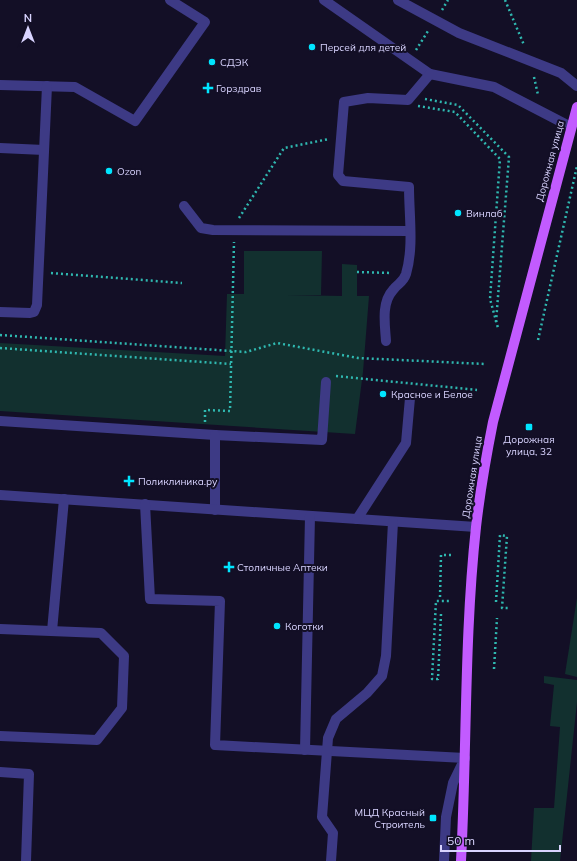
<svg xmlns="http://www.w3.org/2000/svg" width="577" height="861" font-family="Mulish,sans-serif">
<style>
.green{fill:#12302f}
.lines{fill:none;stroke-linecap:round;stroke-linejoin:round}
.path{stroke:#2fb8b0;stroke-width:2.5;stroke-dasharray:2 3;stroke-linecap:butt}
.minor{stroke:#3d3a85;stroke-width:10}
.major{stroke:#c25bff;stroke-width:10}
.poi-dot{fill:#00e5ff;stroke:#130f26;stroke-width:1.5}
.labels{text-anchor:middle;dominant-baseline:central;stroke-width:4;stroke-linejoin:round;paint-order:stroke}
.poi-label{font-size:10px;fill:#d9d4ff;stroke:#130f26;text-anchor:start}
.street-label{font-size:10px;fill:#d9d4ff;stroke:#130f26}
</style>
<rect width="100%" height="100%" fill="#130f26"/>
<!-- green -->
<g class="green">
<path d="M244 251H322L321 295H286L342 296V264L357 265V296H369L363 372 355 434 0 411V343L225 356 227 294H244Z"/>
<path d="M577 598V677L565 674Z"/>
<path d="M544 676 577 680V702L560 861H531L534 808H554L560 727 550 726 554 685 544 683Z"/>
</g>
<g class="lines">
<!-- path -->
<g class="path">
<path d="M505 0 524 45"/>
<path d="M442 10 448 0"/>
<path d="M416 50 428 31"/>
<path d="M534 77 538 95"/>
<path d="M425 99 458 105 509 157 496 322"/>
<path d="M418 106 455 112 500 159 490 299 498 328"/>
<path d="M239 218 284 148 329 139"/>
<path d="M357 272 392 273"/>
<path d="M51 273 182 283"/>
<path d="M0 335 246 352 277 343 358 358 485 364"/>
<path d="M538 340 577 166"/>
<path d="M0 348 231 364"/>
<path d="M336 376 477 390"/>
<path d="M205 422V410L230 411 234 242"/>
<path d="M440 597 441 555H451"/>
<path d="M496 602 500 535 507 536 502 608H510"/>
<path d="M441 614 438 679H432L436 601H450"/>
<path d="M494 669 497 618"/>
</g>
<!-- minor -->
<g class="minor">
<path d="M324 0 430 74"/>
<path d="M398 0 459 33 561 73 577 86"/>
<path d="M0 85 75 87 135 121 205 22 170 0"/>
<path d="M0 148 44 150"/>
<path d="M184 206 201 228 213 230 409 231"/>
<path d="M0 312 30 313 34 312 37 305 47 86"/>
<path d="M386 341C385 325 381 303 393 290 398 283 403 283 406 274 414 247 409 215 409 187L343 181 338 175 344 102 368 98 408 100 430 74 494 87 571 127"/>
<path d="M0 421 215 435 322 440 326 382"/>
<path d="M215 435V510"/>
<path d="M0 495 476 527"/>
<path d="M145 504 150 599 220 601 215 745 465 758 453 783 446 817 444 861"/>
<path d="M357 519 406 443 410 398"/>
<path d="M0 629 101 633 124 656 122 708 97 740 0 736"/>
<path d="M52 631 64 499"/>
<path d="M305 750 310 516"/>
<path d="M0 772 29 774 26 861"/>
<path d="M331 861 333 833 322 817 328 738 336 719 367 693 382 676 386 656 393 522"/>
</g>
<!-- major -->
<path class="major" d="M461 861C467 750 464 638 476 527 480 492 486 457 493 422L577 107"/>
</g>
<!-- markers -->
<g class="poi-dot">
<circle cx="312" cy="47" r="4"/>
<circle cx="212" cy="62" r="4"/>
<path d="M206 82h4v4h4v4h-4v4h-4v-4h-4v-4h4z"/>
<circle cx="109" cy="171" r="4"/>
<circle cx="458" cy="213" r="4"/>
<circle cx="383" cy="394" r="4"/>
<rect x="525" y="423" width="8" height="8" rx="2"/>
<path d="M127 475h4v4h4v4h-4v4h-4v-4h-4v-4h4z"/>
<path d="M227 561h4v4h4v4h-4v4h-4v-4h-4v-4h4z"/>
<circle cx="277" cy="626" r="4"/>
<rect x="429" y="814" width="8" height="8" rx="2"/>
</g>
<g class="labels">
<!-- poi labels -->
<g class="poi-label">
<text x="320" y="47">Персей для детей</text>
<text x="220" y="62">СДЭК</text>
<text x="216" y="88">Горздрав</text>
<text x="117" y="171">Ozon</text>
<text x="466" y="213">Винлаб</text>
<text x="391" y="394">Красное и Белое</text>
<text x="529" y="439" text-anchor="middle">Дорожная<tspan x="529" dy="12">улица, 32</tspan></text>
<text x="138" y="481">Поликлиника.ру</text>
<text x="237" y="567">Столичные Аптеки</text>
<text x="285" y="626">Коготки</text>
<text x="425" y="812" text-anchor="end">МЦД Красный<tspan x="425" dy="12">Строитель</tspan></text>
</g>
<!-- street labels -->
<g class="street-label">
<text transform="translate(550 161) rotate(-75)">Дорожная улица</text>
<text transform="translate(472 477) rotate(-81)">Дорожная улица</text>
</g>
</g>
<!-- north arrow -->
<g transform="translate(28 28)" stroke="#130f26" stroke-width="3" paint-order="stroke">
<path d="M0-3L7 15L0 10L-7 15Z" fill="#d9d4ff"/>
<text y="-6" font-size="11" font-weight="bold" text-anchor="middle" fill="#d9d4ff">N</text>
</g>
<!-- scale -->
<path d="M441 845v6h119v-6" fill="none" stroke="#d9d4ff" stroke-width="2"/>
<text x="447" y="845" font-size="12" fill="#d9d4ff" stroke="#130f26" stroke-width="3" paint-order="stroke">50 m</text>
</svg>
